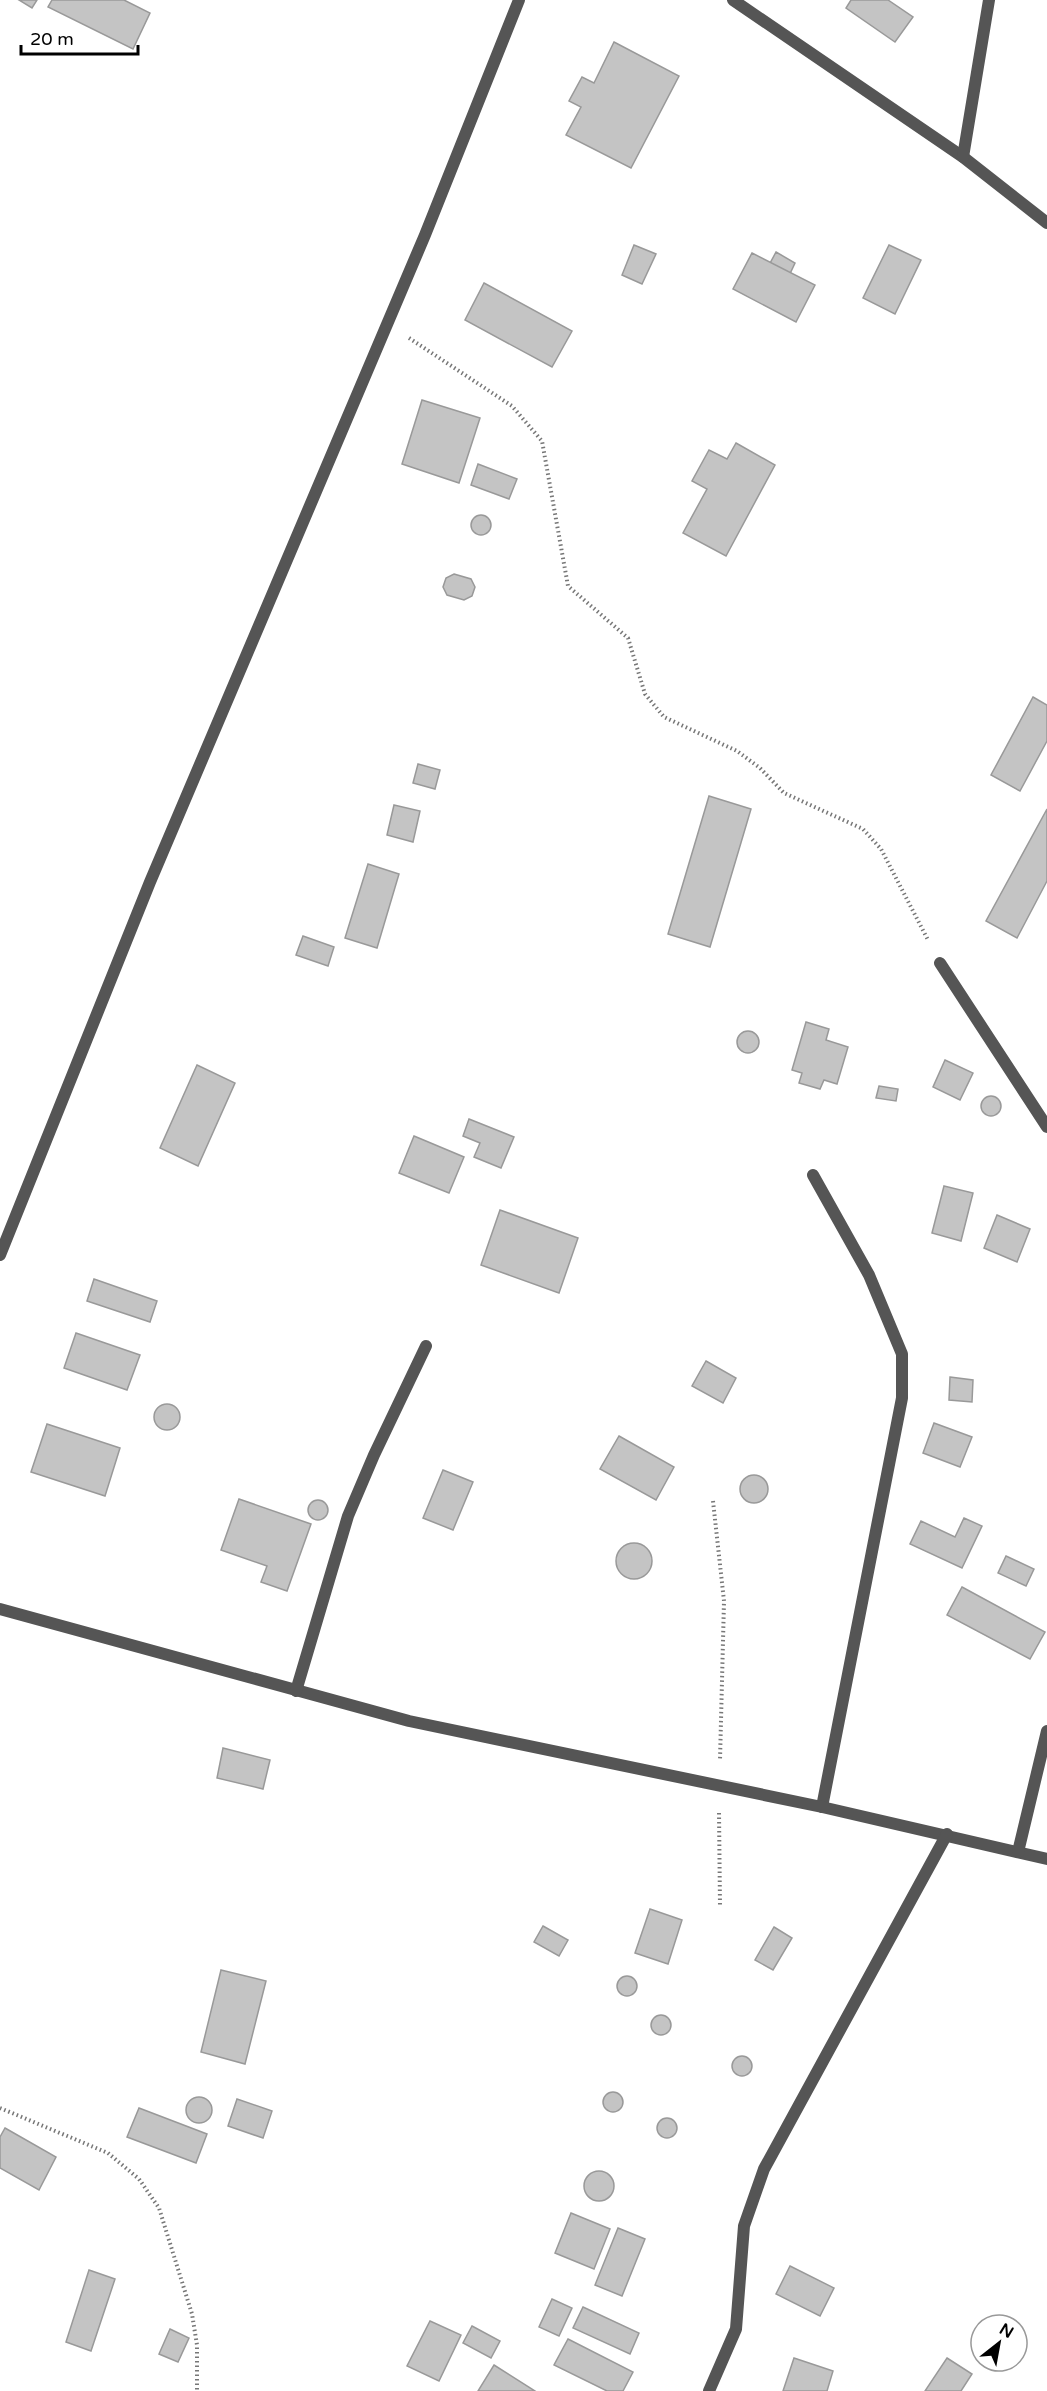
<svg xmlns="http://www.w3.org/2000/svg" width="1047" height="2391" font-family="'Varela Round',sans-serif">
<style>
.building{fill:#c4c4c4;stroke:#999;stroke-width:1.5}
.lines{fill:none;stroke-linecap:round;stroke-linejoin:round}
.path{stroke:#777;stroke-width:4;stroke-dasharray:1.5 3;stroke-linecap:butt}
.minor{stroke:#555;stroke-width:12}
</style>
<rect width="100%" height="100%" fill="#fff"/>
<!-- building -->
<g class="building">
<path d="M19 0H37L32 8Z"/>
<path d="M52 0H124L150 13 133 49 48 7Z"/>
<path d="M851 0H888L913 17 895 42 846 8Z"/>
<path d="M614 42 679 76 631 168 566 135 581 107 569 101 582 77 594 83Z"/>
<path d="M634 245 656 254 642 284 622 275Z"/>
<path d="M889 245 921 260 895 314 863 298Z"/>
<path d="M776 252 795 263 788 278 768 267Z"/>
<path d="M752 253 815 285 796 322 733 289Z"/>
<path d="M484 283 572 331 552 367 465 320Z"/>
<path d="M422 400 480 418 459 483 402 464Z"/>
<path d="M736 443 775 465 726 556 683 533 707 489 692 481 709 450 727 459Z"/>
<path d="M478 464 517 479 509 499 471 485Z"/>
<circle cx="481" cy="525" r="10"/>
<path d="M454 574 471 579 475 587 472 596 464 600 447 595 443 587 446 578Z"/>
<path d="M1033 697 1047 705V741L1020 791 991 775Z"/>
<path d="M418 764 440 770 435 789 413 783Z"/>
<path d="M709 796 751 809 710 947 668 934Z"/>
<path d="M394 805 420 811 413 842 387 835Z"/>
<path d="M1047 809V881L1017 938 986 921Z"/>
<path d="M368 864 399 874 377 948 345 938Z"/>
<path d="M303 936 334 947 328 966 296 955Z"/>
<path d="M806 1022 829 1029 826 1040 848 1047 837 1084 824 1080 820 1089 799 1083 802 1073 792 1070Z"/>
<circle cx="748" cy="1042" r="11"/>
<path d="M945 1060 973 1073 960 1100 933 1087Z"/>
<path d="M197 1065 235 1083 198 1166 160 1148Z"/>
<path d="M879 1086 898 1089 896 1101 876 1098Z"/>
<circle cx="991" cy="1106" r="10"/>
<path d="M469 1119 514 1137 501 1168 474 1157 480 1143 463 1136Z"/>
<path d="M414 1136 464 1157 449 1193 399 1173Z"/>
<path d="M944 1186 973 1193 961 1241 932 1233Z"/>
<path d="M500 1210 578 1238 559 1293 481 1265Z"/>
<path d="M997 1215 1030 1229 1017 1262 984 1248Z"/>
<path d="M94 1279 157 1301 150 1322 87 1301Z"/>
<path d="M76 1333 140 1355 127 1390 64 1368Z"/>
<path d="M706 1361 736 1378 723 1403 692 1386Z"/>
<path d="M950 1377 973 1380 972 1402 949 1400Z"/>
<circle cx="167" cy="1417" r="13"/>
<path d="M934 1423 972 1437 960 1467 923 1453Z"/>
<path d="M47 1424 120 1448 105 1496 31 1472Z"/>
<path d="M619 1436 674 1467 656 1500 600 1469Z"/>
<path d="M443 1470 473 1482 453 1530 423 1518Z"/>
<circle cx="754" cy="1489" r="14"/>
<path d="M239 1499 311 1524 287 1591 261 1582 267 1566 221 1550Z"/>
<circle cx="318" cy="1510" r="10"/>
<path d="M964 1518 982 1526 962 1568 910 1544 921 1521 955 1537Z"/>
<circle cx="634" cy="1561" r="18"/>
<path d="M1006 1556 1034 1569 1026 1586 998 1573Z"/>
<path d="M962 1587 1045 1632 1030 1659 947 1615Z"/>
<path d="M223 1748 270 1760 263 1789 217 1778Z"/>
<path d="M650 1909 682 1920 668 1964 635 1953Z"/>
<path d="M543 1926 568 1940 559 1956 534 1942Z"/>
<path d="M774 1927 792 1938 773 1970 755 1960Z"/>
<path d="M221 1970 266 1981 245 2064 201 2052Z"/>
<circle cx="627" cy="1986" r="10"/>
<circle cx="661" cy="2025" r="10"/>
<circle cx="742" cy="2066" r="10"/>
<circle cx="613" cy="2102" r="10"/>
<circle cx="199" cy="2110" r="13"/>
<path d="M237 2099 272 2111 263 2138 228 2126Z"/>
<path d="M139 2108 207 2134 196 2163 127 2137Z"/>
<circle cx="667" cy="2128" r="10"/>
<path d="M5 2128 56 2157 39 2190 0 2168V2137Z"/>
<circle cx="599" cy="2186" r="15"/>
<path d="M571 2213 610 2229 594 2269 555 2253Z"/>
<path d="M618 2228 645 2239 622 2296 595 2285Z"/>
<path d="M790 2266 834 2288 820 2316 776 2294Z"/>
<path d="M89 2270 115 2279 91 2351 66 2342Z"/>
<path d="M552 2299 572 2308 559 2336 539 2327Z"/>
<path d="M583 2307 639 2333 630 2354 573 2328Z"/>
<path d="M430 2321 461 2335 439 2381 407 2366Z"/>
<path d="M472 2326 500 2341 491 2358 463 2343Z"/>
<path d="M170 2329 189 2338 178 2362 159 2354Z"/>
<path d="M568 2339 633 2372 623 2391H607L554 2365Z"/>
<path d="M794 2358 833 2371 827 2391H783Z"/>
<path d="M947 2358 972 2374 961 2391H925Z"/>
<path d="M494 2365 535 2391H478Z"/>
</g>
<g class="lines">
<!-- path -->
<g class="path">
<path d="M409 338 512 406 542 441 568 586 628 638 645 694 664 717 737 751 760 768 784 793 863 829 881 849 928 940"/>
<path d="M713 1501 724 1601 720 1760"/>
<path d="M719 1813 720 1906"/>
<path d="M0 2108 108 2153 139 2179 159 2208 192 2314 197 2345V2391"/>
</g>
<!-- minor -->
<g class="minor">
<path d="M733 0 963 157 1047 223"/>
<path d="M963 157 989 0"/>
<path d="M940 963 1047 1127"/>
<path d="M813 1175 869 1275 902 1354V1398L822 1807"/>
<path d="M0 1255 150 882 425 235 519 0"/>
<path d="M0 1609 409 1721 822 1807 1047 1859"/>
<path d="M296 1691 348 1516 374 1455 426 1346"/>
<path d="M1018 1852 1047 1731"/>
<path d="M709 2391 736 2329 744 2226 764 2169 947 1834"/>
</g>
</g>
<!-- north arrow -->
<g transform="translate(999 2343) rotate(31)"><circle r="28" fill="#ffffff" stroke="#999999" stroke-width="1.5"/>
<path d="M0-4.5L10 22L0 15L-10 22Z" fill="#000000"/>
<text y="-9" font-size="16" font-weight="bold" text-anchor="middle" fill="#000000">N</text>
</g>
<!-- scale -->
<path d="M21 45v9h117v-9" fill="none" stroke="#000000" stroke-width="3"/>
<text x="30" y="45" font-size="18" fill="#000000" stroke="#ffffff" stroke-width="4.5" paint-order="stroke">20 m</text>
</svg>
